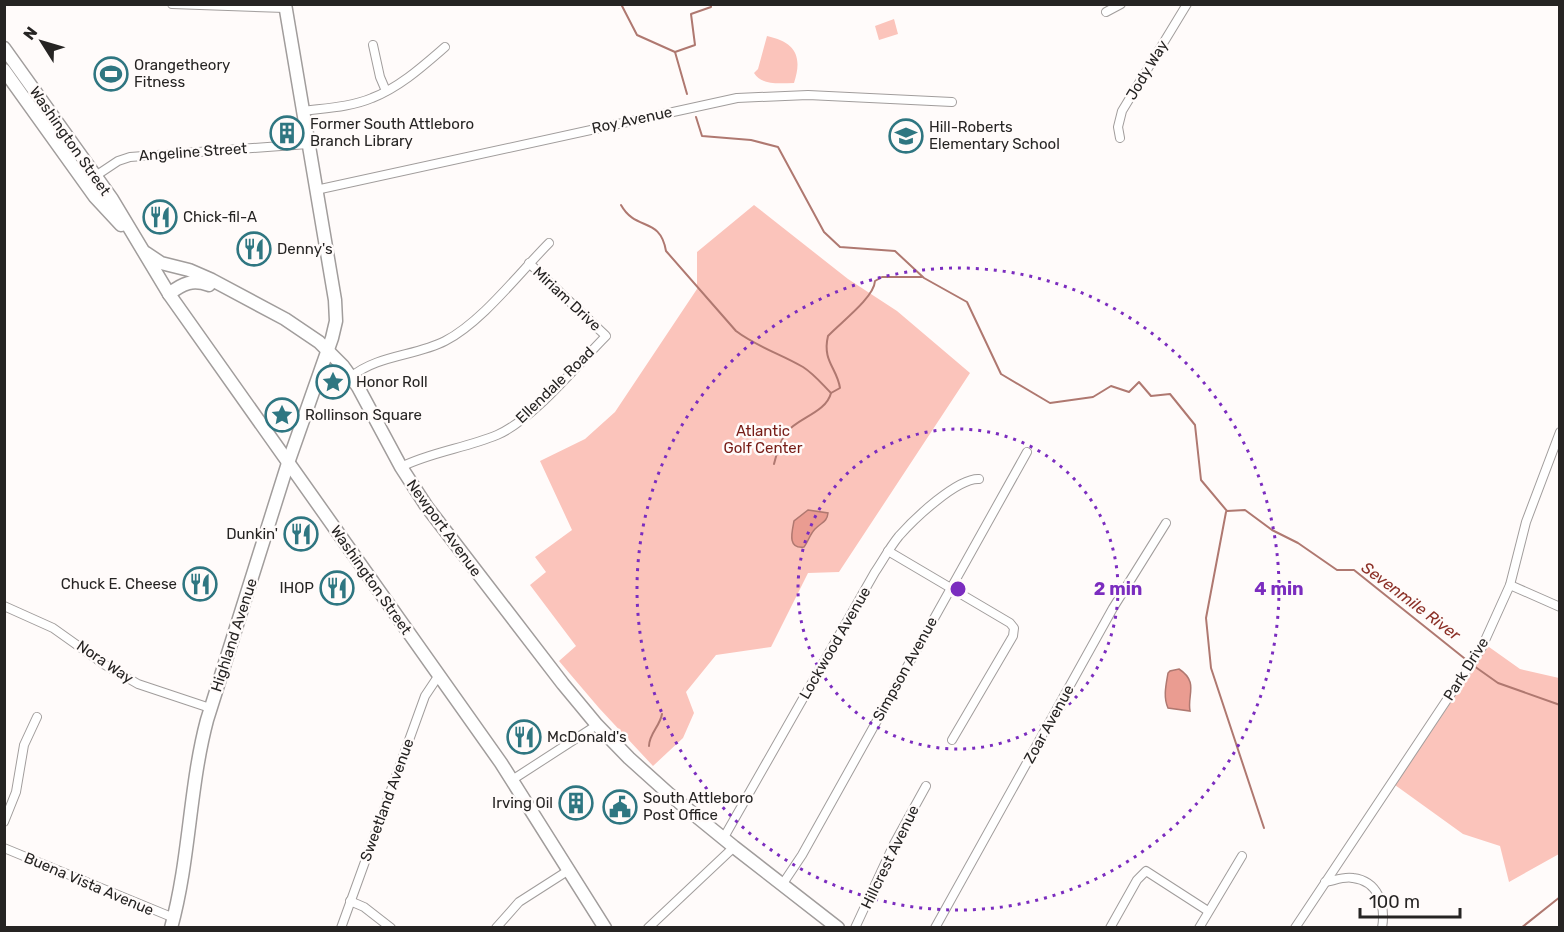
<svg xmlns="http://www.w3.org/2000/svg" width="1564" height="932" font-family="Rubik,sans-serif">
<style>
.green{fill:#fbc4bb}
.water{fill:#ea9c91;stroke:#af7870;stroke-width:1.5}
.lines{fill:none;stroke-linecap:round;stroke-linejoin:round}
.stream{stroke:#af7870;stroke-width:2}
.minor-casing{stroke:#a19d9c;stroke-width:10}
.primary-casing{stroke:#a19d9c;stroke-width:15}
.minor{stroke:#fff;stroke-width:8}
.primary{stroke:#fff;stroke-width:12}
.ring{fill:none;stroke:#7b2cbf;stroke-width:3;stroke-dasharray:3 6}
.labels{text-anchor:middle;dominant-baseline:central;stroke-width:5;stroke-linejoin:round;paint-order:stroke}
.poi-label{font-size:15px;fill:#262423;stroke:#fffbfa;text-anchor:start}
.street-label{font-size:15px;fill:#262423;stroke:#fffbfa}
.park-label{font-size:15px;fill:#761c16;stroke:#fffbfa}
.water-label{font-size:16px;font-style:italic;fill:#8c3128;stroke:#fffbfa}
.centre{fill:#7b2cbf;stroke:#fffbfa;stroke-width:3}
.ring-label{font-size:18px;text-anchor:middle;font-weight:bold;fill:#7b2cbf;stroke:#fffbfa;stroke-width:5;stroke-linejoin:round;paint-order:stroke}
</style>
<rect width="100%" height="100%" fill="#fffbfa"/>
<!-- green -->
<g class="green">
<path d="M894 19 898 34 879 40 875 26Z"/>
<path d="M767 36C795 42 803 56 794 83 780 83 762 86 754 73L758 69Z"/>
<path d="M754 205 848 279 897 311 970 373 839 572 808 573 771 647 716 655 686 692 694 713 683 738 653 766 599 708 559 661 576 646 530 585 546 572 535 557 572 530 540 461 585 439 615 412 697 289V252Z"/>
<path d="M1482 642 1520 669 1559 678V854L1509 882 1500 846 1463 834 1395 785 1472 671 1478 650Z"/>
</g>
<!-- water -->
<g class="water">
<path d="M808 510 828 513C827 522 822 522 815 529 810 534 808 542 804 547 787 549 792 532 794 521Z"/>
<path d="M1179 669C1199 682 1187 695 1190 711L1168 708C1163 697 1166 685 1168 673L1170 671Z"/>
</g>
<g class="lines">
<!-- stream -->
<g class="stream">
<path d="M621 4 637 35 675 52"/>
<path d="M675 52 695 45 691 14 711 7V4"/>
<path d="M675 52 687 94"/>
<path d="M696 117 702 136 751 140 778 147 824 232 840 247 895 251 924 278 967 302 1001 374 1050 403 1093 397 1111 386 1129 392 1139 382 1151 396 1170 394 1195 425 1201 480 1227 511 1245 510 1272 530 1298 543 1337 570H1354L1474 666 1498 683 1560 705"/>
<path d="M621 205C636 232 660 216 666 251L736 331C757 347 781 354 803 367 814 374 822 384 831 393"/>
<path d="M774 464C777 453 779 442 786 433 797 418 826 413 831 393L840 388C837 368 822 361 828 336 840 323 874 298 875 281L882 277H922"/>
<path d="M1226 512 1206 618 1211 668 1264 828"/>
<path d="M649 746C649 734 660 726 662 714"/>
<path d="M1521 928 1560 897"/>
</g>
<!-- minor casing -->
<g class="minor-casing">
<g id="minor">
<path d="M172 4 285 8"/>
<path d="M1106 12 1121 4"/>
<path d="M373 45 380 77 386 91"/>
<path d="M303 111C326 108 351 107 372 98 400 87 423 66 445 47"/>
<path d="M1120 138 1118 127 1122 111 1187 4"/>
<path d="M85 183 118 161 130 157 308 144"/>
<path d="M316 190 737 98 808 95 952 102"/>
<path d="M351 377C377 355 416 356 445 341 482 322 519 273 549 243"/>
<path d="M401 467C431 452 466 448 497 435 534 419 577 365 606 336L529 263"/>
<path d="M888 551 1010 623 1014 628 1013 636 952 740"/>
<path d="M1510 585 1560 607"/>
<path d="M4 606 53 628 105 665 138 684 210 708"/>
<path d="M512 780 597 725"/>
<path d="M4 822 16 792 24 745 37 717"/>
<path d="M723 839 875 572C883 560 890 547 899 536 914 519 957 478 979 479"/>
<path d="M4 848 174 918"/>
<path d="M1325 882C1333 881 1344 876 1353 878 1378 881 1386 905 1382 928"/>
<path d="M782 885 802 855 1027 452"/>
<path d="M350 901 364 907 391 928"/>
<path d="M341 928 425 696 439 675"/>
<path d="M496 928 519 902 569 870"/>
<path d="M648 928 734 847"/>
<path d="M855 928 894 844 926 786"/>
<path d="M935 928 1113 608 1166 523"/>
<path d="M1110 928 1137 880 1146 871 1208 911"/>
<path d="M1199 928 1242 856"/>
<path d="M1295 928 1482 647 1510 585 1526 522 1560 432"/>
</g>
</g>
<!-- primary casing -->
<g class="primary-casing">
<g id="primary">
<path d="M4 48 112 199 169 294 501 763 605 928"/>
<path d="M4 70 95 197 121 225"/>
<path d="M146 253 161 263 189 270 212 280 285 319 319 342 343 366 358 387 401 467 427 507 563 684 597 725 629 758 669 794 734 847 838 928"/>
<path d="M169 294C183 283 193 279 209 285"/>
<path d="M171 928C190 859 189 788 207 720L288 463 332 338 336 321 335 300 285 4"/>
</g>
</g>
<!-- minor -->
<use href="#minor" class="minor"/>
<!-- primary -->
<use href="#primary" class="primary"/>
</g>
<!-- distance rings -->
<g class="ring">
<circle cx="958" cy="589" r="160"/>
<circle cx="958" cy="589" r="321"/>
</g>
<!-- icons -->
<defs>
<g id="stadium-ring" transform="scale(1.725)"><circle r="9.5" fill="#fffbfa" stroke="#2f7681" stroke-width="1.5"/><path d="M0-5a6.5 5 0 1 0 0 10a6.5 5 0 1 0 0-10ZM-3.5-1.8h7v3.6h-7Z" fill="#2f7681"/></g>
<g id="building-ring" transform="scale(1.725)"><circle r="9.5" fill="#fffbfa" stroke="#2f7681" stroke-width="1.5"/><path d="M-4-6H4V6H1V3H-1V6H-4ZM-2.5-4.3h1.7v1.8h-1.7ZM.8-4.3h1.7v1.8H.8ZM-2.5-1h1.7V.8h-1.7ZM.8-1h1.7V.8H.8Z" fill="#2f7681"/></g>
<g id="school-ring" transform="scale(1.725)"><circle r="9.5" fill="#fffbfa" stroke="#2f7681" stroke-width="1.5"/><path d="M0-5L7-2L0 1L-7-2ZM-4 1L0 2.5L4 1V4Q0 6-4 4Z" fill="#2f7681"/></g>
<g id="restaurant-ring" transform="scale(1.725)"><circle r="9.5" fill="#fffbfa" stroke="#2f7681" stroke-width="1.5"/><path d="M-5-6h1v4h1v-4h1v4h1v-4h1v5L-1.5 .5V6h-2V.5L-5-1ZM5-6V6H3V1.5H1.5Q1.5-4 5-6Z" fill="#2f7681"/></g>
<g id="sight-ring" transform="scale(1.725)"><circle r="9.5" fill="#fffbfa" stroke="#2f7681" stroke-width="1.5"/><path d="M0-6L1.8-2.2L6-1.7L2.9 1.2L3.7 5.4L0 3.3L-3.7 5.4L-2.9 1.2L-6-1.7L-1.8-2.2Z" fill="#2f7681"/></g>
<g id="civic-ring" transform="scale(1.725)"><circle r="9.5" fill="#fffbfa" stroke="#2f7681" stroke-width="1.5"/><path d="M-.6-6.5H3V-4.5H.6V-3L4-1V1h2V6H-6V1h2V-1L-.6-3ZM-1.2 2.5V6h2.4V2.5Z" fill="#2f7681"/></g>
</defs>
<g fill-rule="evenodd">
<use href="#stadium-ring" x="111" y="74"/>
<use href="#building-ring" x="287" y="133"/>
<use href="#school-ring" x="906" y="136"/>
<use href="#restaurant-ring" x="160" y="217"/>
<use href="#restaurant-ring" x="254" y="249"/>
<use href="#sight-ring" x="333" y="382"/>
<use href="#sight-ring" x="282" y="415"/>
<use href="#restaurant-ring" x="301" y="534"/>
<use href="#restaurant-ring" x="200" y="584"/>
<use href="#restaurant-ring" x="337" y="588"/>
<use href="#restaurant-ring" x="524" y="737"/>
<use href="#building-ring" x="576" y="803"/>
<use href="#civic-ring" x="620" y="807"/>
</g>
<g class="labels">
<!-- poi labels -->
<g class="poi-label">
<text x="134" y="65">Orangetheory<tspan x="134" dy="17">Fitness</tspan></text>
<text x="310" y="124">Former South Attleboro<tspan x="310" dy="17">Branch Library</tspan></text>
<text x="929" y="127">Hill-Roberts<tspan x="929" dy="17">Elementary School</tspan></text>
<text x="183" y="217">Chick-fil-A</text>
<text x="277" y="249">Denny's</text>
<text x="356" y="382">Honor Roll</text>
<text x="305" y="415">Rollinson Square</text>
<text x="278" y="534" text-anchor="end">Dunkin'</text>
<text x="177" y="584" text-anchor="end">Chuck E. Cheese</text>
<text x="314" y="588" text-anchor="end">IHOP</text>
<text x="547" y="737">McDonald's</text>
<text x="643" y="798">South Attleboro<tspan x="643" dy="17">Post Office</tspan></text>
<text x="553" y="803" text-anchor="end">Irving Oil</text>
</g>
<!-- street labels -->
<g class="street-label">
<text transform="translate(1147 70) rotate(-59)">Jody Way</text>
<text transform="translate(632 120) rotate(-12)">Roy Avenue</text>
<text transform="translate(70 141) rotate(55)">Washington Street</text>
<text transform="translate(193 152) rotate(-4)">Angeline Street</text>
<text transform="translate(567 299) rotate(43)">Miriam Drive</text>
<text transform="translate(555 385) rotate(-44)">Ellendale Road</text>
<text transform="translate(444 528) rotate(54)">Newport Avenue</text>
<text transform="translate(371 580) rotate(55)">Washington Street</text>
<text transform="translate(234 635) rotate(-72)">Highland Avenue</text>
<text transform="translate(835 643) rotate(-60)">Lockwood Avenue</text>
<text transform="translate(105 662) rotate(34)">Nora Way</text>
<text transform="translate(905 669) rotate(-61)">Simpson Avenue</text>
<text transform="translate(1466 669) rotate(-58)">Park Drive</text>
<text transform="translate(1049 724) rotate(-61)">Zoar Avenue</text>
<text transform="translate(387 800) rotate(-70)">Sweetland Avenue</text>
<text transform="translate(890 857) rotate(-64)">Hillcrest Avenue</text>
<text transform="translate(89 884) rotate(23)">Buena Vista Avenue</text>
</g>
<!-- park labels -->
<g class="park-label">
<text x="763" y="431">Atlantic<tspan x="763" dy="17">Golf Center</tspan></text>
</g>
<!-- water labels -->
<g class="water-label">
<text transform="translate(1411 601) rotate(37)">Sevenmile River</text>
</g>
</g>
<circle cx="958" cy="589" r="9" class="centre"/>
<g class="ring-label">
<text x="1118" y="595">2 min</text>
<text x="1279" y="595">4 min</text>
</g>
<!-- border -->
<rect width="1564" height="932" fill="none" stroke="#262423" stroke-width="12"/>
<!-- north arrow -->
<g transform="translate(42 42) rotate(307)" stroke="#fffbfa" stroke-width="4.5" paint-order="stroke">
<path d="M0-4.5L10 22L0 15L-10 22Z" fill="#262423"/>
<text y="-9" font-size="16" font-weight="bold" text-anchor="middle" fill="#262423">N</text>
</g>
<!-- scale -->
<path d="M1360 908v9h100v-9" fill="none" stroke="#262423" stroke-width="3"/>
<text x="1369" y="908" font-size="18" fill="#262423" stroke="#fffbfa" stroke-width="4.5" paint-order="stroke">100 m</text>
</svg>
